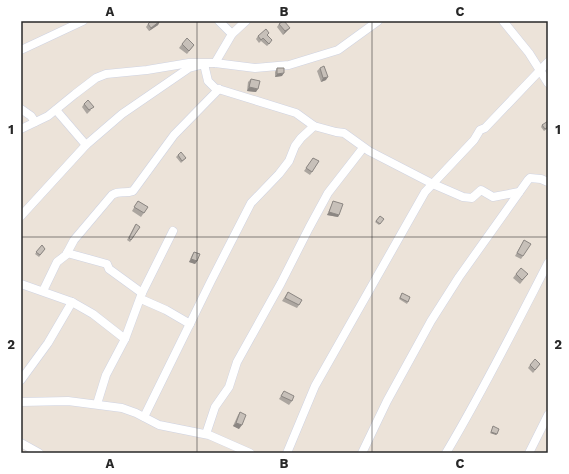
<svg xmlns="http://www.w3.org/2000/svg" width="569" height="474" font-family="'Work Sans',sans-serif">
<style>
.lines{fill:none;stroke-linecap:round;stroke-linejoin:round}
.minor-casing{stroke:#cfd3e2;stroke-width:9}
.minor{stroke:#fff;stroke-width:8}
.wall{fill:#aba59f}
.shaded-wall{fill:#8b8682}
.building{fill:#c7c0b9;stroke:#8b8682}
.grid{fill:none;stroke:#282828;stroke-width:1;stroke-opacity:0.55}
.neatline{fill:none;stroke:#282828;stroke-width:1.5}
.grid-label{font-size:13px;text-anchor:middle;font-weight:bold;fill:#282828}
</style>
<rect width="100%" height="100%" fill="#ece3d9"/>
<g class="lines">
<!-- minor casing -->
<g class="minor-casing">
<g id="minor">
<path d="M219 21 232 34"/>
<path d="M503 21 529 53 548 83"/>
<path d="M21 50 83 21"/>
<path d="M215 63 232 34 246 21"/>
<path d="M21 109 31 116 35 122"/>
<path d="M56 110 86 145"/>
<path d="M21 129 48 116 75 94 96 78 106 74 147 70 189 63H215L255 68 289 65 338 50 378 21"/>
<path d="M21 216 86 145 122 114 189 68 204 64 208 81 215 88 296 113 314 126 336 132 344 133 369 151 433 184 463 197 472 198 481 190 493 197 519 192"/>
<path d="M67 253 107 264 109 269 142 293"/>
<path d="M21 284 72 302 93 314 125 339"/>
<path d="M43 291 57 262 66 255 74 240 112 195C119 190 125 194 133 191L174 135 219 89"/>
<path d="M141 299 166 310 190 324"/>
<path d="M21 380 48 343 72 302"/>
<path d="M21 402 68 401 122 408 136 413 159 425 209 435 250 453"/>
<path d="M97 404 106 375 125 339 142 293 173 231"/>
<path d="M144 417 211 281 251 203 279 174 289 161 295 146 301 138 314 126"/>
<path d="M206 434 215 407 229 387 237 362 281 283 309 228 328 193 363 148"/>
<path d="M21 443 39 453"/>
<path d="M287 453 315 386 425 192 474 140 480 130 485 128 548 62"/>
<path d="M362 453 387 401 431 321 459 277 528 180 530 178 541 179 548 182"/>
<path d="M446 453C483 391 515 327 548 263"/>
<path d="M529 453 548 415"/>
</g>
</g>
<!-- minor -->
<use href="#minor" class="minor"/>
</g>
<!-- wall -->
<g class="wall">
<path d="M160 21 158 25 149 31 146 27 148 24Z"/>
<path d="M279 24 290 28 283 35 277 27Z"/>
<path d="M268 35 270 43 267 46 261 41 259 43 256 39 258 36Z"/>
<path d="M182 44 194 45 187 54 179 48Z"/>
<path d="M277 68 282 76 275 77V72Z"/>
<path d="M320 68 326 80 321 82 317 71Z"/>
<path d="M251 79 256 92 247 91 248 82Z"/>
<path d="M84 104 91 110 87 114 82 107Z"/>
<path d="M548 122V128L544 131 541 127 542 125Z"/>
<path d="M178 155 186 158 181 163 176 157Z"/>
<path d="M313 158 319 161 310 175 304 171Z"/>
<path d="M138 201 148 207 141 217 132 211Z"/>
<path d="M333 201 339 215 338 217 327 215 332 204Z"/>
<path d="M380 216 384 219 379 225 375 222Z"/>
<path d="M135 225 140 227 130 242 127 240Z"/>
<path d="M524 240 523 256 521 259 515 256Z"/>
<path d="M42 245 45 249 39 257 35 254Z"/>
<path d="M194 252 197 261 195 264 189 262 192 255Z"/>
<path d="M516 274H528L520 284 513 278Z"/>
<path d="M288 292 299 305 297 308 282 301Z"/>
<path d="M402 293 410 297 407 304 399 299Z"/>
<path d="M540 364 533 373 528 368 530 365Z"/>
<path d="M284 391 292 401 289 405 279 399Z"/>
<path d="M240 412 239 429 233 426 238 415Z"/>
</g>
<!-- shaded-wall -->
<g class="shaded-wall">
<path d="M160 21 158 25 149 31 151 28Z"/>
<path d="M290 28 283 35 285 31Z"/>
<path d="M284 73 282 76 275 77 277 74Z"/>
<path d="M328 77 326 80 321 82 323 78Z"/>
<path d="M249 87 258 89 256 92 247 91Z"/>
<path d="M329 212 339 215 338 217 327 215Z"/>
<path d="M191 259 197 261 195 264 189 262Z"/>
<path d="M236 423 242 425 239 429 233 426Z"/>
<path d="M491 432 497 434 496 435 490 433Z"/>
</g>
<!-- building -->
<g class="building">
<path d="M151 21H160L151 28 148 24Z"/>
<path d="M283 21H284L290 28 285 31 279 24Z"/>
<path d="M266 29 269 33 267 35 272 40 269 44 263 38 261 40 258 36Z"/>
<path d="M187 38 194 45 189 51 182 44Z"/>
<path d="M324 66 328 77 323 78 320 68Z"/>
<path d="M277 68H284V73L277 74Z"/>
<path d="M251 79 260 81 258 89 249 87Z"/>
<path d="M88 100 94 107 89 110 84 104Z"/>
<path d="M548 121V127L545 129 542 125Z"/>
<path d="M181 152 186 158 182 161 178 155Z"/>
<path d="M313 158 319 161 312 172 306 168Z"/>
<path d="M138 201 148 207 144 213 134 207Z"/>
<path d="M333 201 343 204 339 215 329 212Z"/>
<path d="M380 216 384 219 380 224 376 221Z"/>
<path d="M136 224 140 227 131 240 129 238Z"/>
<path d="M524 240 531 244 523 256 517 253Z"/>
<path d="M42 245 45 249 40 255 36 252Z"/>
<path d="M194 252 200 254 197 261 191 259Z"/>
<path d="M521 268 528 274 522 280 516 274Z"/>
<path d="M288 292 302 300 299 305 285 298Z"/>
<path d="M402 293 410 297 408 302 400 298Z"/>
<path d="M535 359 540 364 535 370 530 365Z"/>
<path d="M284 391 294 396 292 401 281 396Z"/>
<path d="M240 412 246 415 242 425 236 423Z"/>
<path d="M493 426 499 429 497 434 491 432Z"/>
</g>
<!-- grid -->
<path class="grid" d="M197 21V453M372 21V453M21 237H548"/>
<!-- border -->
<rect width="569" height="474" fill="none" stroke="#ffffff" stroke-width="44"/>
<rect x="22" y="22" width="525" height="430" class="neatline"/>
<g class="grid-label">
<text x="110" y="16">A</text>
<text x="284" y="16">B</text>
<text x="460" y="16">C</text>
<text x="11" y="134">1</text>
<text x="558" y="134">1</text>
<text x="11" y="349">2</text>
<text x="558" y="349">2</text>
<text x="110" y="468">A</text>
<text x="284" y="468">B</text>
<text x="460" y="468">C</text>
</g>
</svg>
